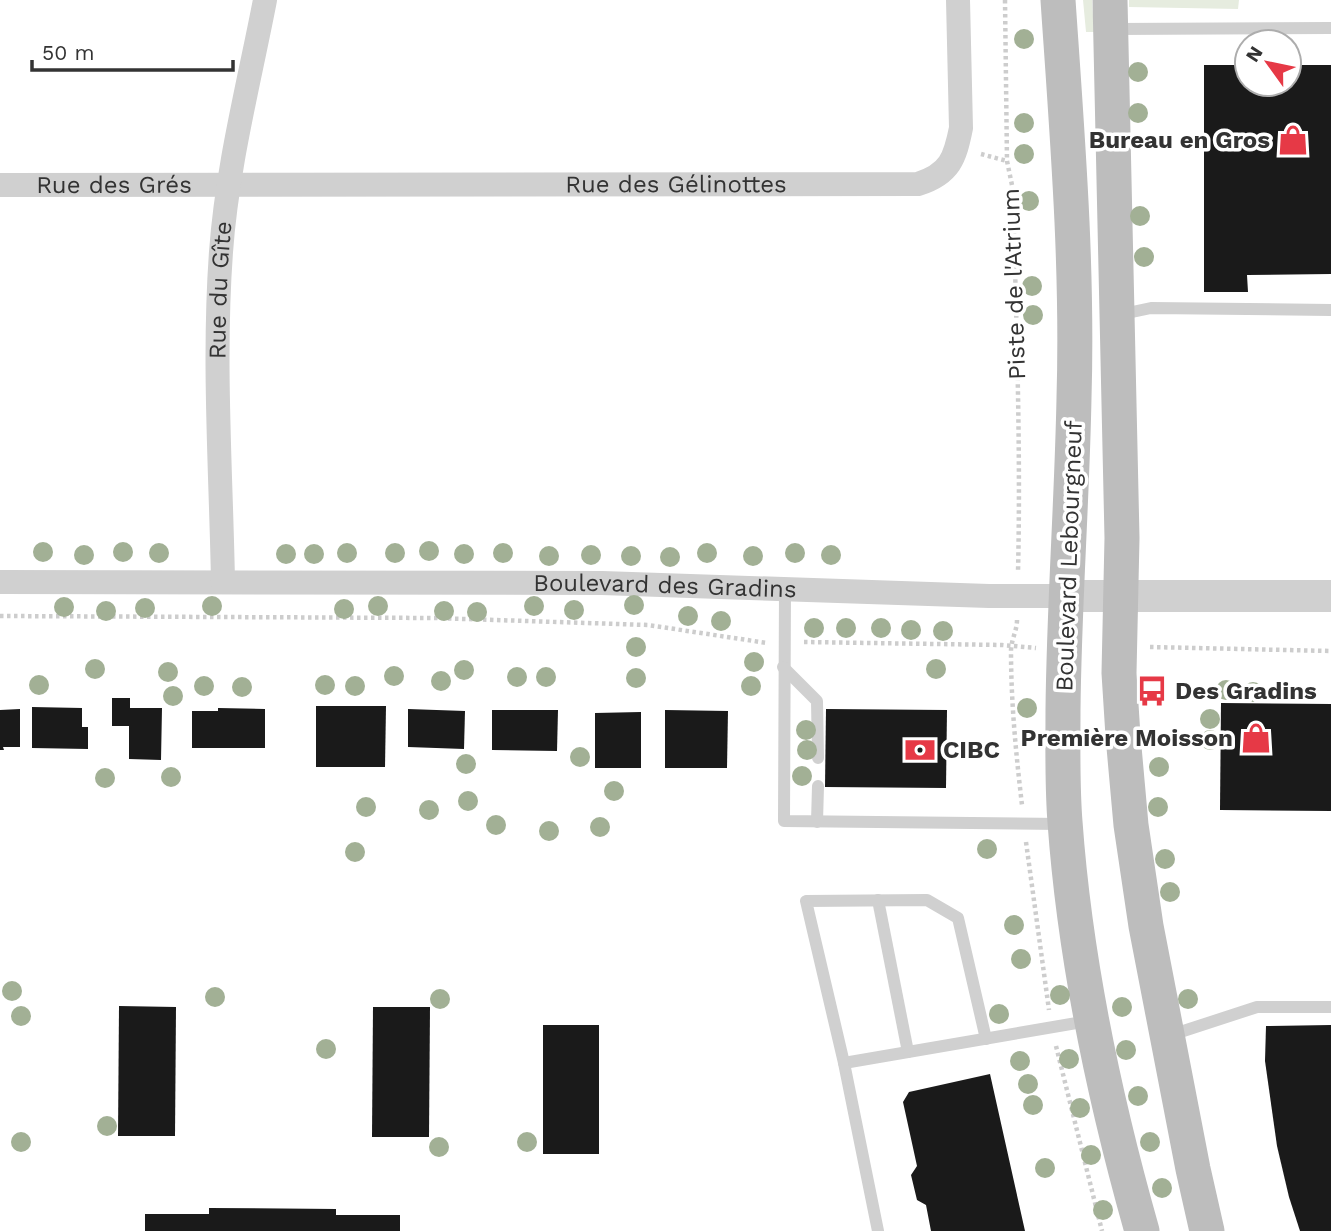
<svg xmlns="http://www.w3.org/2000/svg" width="1331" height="1231" font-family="'Work Sans',sans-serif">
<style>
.green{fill:#e6ecdf}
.building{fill:#1a1a1a}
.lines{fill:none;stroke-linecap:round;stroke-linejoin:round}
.path{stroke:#cdcdcd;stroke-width:4.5;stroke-dasharray:3.5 3.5;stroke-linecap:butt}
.service{stroke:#d0d0d0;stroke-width:12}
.minor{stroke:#d0d0d0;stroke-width:24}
.tertiary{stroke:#d0d0d0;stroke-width:32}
.secondary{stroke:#bdbdbd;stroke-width:35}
.tree{fill:#a2b095}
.labels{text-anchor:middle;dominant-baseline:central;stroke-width:7;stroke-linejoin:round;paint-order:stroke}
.poi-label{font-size:24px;font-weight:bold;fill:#333;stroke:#fff;text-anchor:end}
.street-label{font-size:24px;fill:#333;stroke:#fff}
</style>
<rect width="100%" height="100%" fill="#fff"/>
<!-- green -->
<g class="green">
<path d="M1083 0H1092L1094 32H1086Z"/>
<path d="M1129 0H1239L1238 9 1129 7Z"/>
</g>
<!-- building -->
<g class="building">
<path d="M1204 65H1247V84H1289V65H1331V274L1247 275 1248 292H1204Z"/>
<path d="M112 698H130V708H162L161 760 129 759V726H112Z"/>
<path d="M1221 703 1331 704V811L1220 810Z"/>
<path d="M316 706H386L385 767H316Z"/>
<path d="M32 707 82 708V727H88V749L32 748Z"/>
<path d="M218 708 265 709V748H192V711H218Z"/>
<path d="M20 709V747H3L4 750H0V710Z"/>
<path d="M408 709 465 711 464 749 408 747Z"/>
<path d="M826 709 947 710 946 788 825 787Z"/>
<path d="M492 710H558L557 751 492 750Z"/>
<path d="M665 710 728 711 727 768H665Z"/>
<path d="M641 712V768H595V713Z"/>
<path d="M119 1006 176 1007 175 1136H118Z"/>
<path d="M373 1007H430L429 1137H372Z"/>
<rect x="543" y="1025" width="56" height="129"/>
<path d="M1331 1025V1231H1300L1289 1197 1277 1146 1265 1061 1266 1026Z"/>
<path d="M990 1074 1025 1231H931L926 1205 917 1200 911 1175 917 1166 903 1102 909 1092Z"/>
<path d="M209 1208 336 1209V1215H400V1231H145V1214H209Z"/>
</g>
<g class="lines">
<!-- path -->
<g class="path">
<path d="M1005 0 1007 161 1013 190C1016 317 1021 445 1018 572"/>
<path d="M981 154 1007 161"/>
<path d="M0 616 435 618 648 625 767 643"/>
<path d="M1017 620C1017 631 1011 640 1011 651 1011 703 1016 754 1022 805"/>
<path d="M804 642 1002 645 1036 648"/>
<path d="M1150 647 1331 651"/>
<path d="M1026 842 1049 1010"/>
<path d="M1056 1046 1102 1231"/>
</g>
<!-- service -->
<g class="service">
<path d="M1114 29 1331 28"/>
<path d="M1118 315 1151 308 1331 310"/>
<path d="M785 589 784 821 1062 824"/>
<path d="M783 667 817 701 818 758"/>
<path d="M817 822 818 786"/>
<path d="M878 900 908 1052"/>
<path d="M1168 1036 1257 1007H1331"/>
<path d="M844 1063 1088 1021"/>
<path d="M878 1231 844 1063 806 901 927 900 958 918 986 1039"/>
</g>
<!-- minor -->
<g class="minor">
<path id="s1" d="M0 185 918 184C950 174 955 158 961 128L958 0"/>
<path id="s2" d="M0 582 602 583 989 596H1066"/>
<path id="s3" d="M223 582C221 472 213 361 221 252 227 167 249 83 265 0"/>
</g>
<!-- tertiary -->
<path class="tertiary" d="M1066 596H1331"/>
<!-- secondary -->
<g class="secondary">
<path d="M1058 0C1067 132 1078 265 1074 398 1072 502 1064 606 1063 710 1063 747 1062 784 1065 822 1075 961 1104 1097 1142 1231"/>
<path d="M1110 0 1122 538 1119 673 1123 736 1131 825 1146 926 1193 1169 1207 1231"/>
</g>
</g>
<!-- trees -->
<g class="tree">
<circle cx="1024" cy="39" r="10"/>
<circle cx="1138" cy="72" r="10"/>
<circle cx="1138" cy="113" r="10"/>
<circle cx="1024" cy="123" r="10"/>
<circle cx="1024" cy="154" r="10"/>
<circle cx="1029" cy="201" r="10"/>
<circle cx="1140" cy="216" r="10"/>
<circle cx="1144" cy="257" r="10"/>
<circle cx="1032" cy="286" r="10"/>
<circle cx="1033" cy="315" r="10"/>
<circle cx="429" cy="551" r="10"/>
<circle cx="43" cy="552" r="10"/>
<circle cx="123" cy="552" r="10"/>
<circle cx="159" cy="553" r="10"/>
<circle cx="347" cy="553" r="10"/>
<circle cx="395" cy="553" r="10"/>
<circle cx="503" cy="553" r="10"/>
<circle cx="707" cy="553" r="10"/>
<circle cx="795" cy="553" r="10"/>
<circle cx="286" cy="554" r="10"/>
<circle cx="314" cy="554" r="10"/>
<circle cx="464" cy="554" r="10"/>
<circle cx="84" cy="555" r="10"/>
<circle cx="591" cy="555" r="10"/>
<circle cx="831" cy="555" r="10"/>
<circle cx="549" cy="556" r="10"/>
<circle cx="631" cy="556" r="10"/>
<circle cx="753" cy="556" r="10"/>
<circle cx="670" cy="557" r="10"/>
<circle cx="634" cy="605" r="10"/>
<circle cx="212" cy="606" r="10"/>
<circle cx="378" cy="606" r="10"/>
<circle cx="534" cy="606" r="10"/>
<circle cx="64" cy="607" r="10"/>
<circle cx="145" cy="608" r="10"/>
<circle cx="344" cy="609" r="10"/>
<circle cx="574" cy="610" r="10"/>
<circle cx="106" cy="611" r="10"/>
<circle cx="444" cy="611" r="10"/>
<circle cx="477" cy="612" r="10"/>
<circle cx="688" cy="616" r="10"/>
<circle cx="721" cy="621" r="10"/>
<circle cx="814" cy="628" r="10"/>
<circle cx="846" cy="628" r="10"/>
<circle cx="881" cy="628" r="10"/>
<circle cx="911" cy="630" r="10"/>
<circle cx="943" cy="631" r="10"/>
<circle cx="636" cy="647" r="10"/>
<circle cx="754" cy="662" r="10"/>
<circle cx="95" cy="669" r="10"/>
<circle cx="936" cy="669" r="10"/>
<circle cx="464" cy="670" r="10"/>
<circle cx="168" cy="672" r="10"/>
<circle cx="394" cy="676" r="10"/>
<circle cx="517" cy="677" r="10"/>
<circle cx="546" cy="677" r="10"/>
<circle cx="636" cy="678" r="10"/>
<circle cx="441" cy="681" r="10"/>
<circle cx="39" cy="685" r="10"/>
<circle cx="325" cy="685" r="10"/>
<circle cx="204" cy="686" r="10"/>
<circle cx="355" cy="686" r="10"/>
<circle cx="751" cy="686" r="10"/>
<circle cx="242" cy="687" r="10"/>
<circle cx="1226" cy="690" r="10"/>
<circle cx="1253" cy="692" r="10"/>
<circle cx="173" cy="696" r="10"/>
<circle cx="1027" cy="708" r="10"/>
<circle cx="1210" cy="719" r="10"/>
<circle cx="806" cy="730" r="10"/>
<circle cx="1210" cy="740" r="10"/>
<circle cx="807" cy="750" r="10"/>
<circle cx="580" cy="757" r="10"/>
<circle cx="466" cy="764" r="10"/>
<circle cx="1159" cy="767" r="10"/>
<circle cx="802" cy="776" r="10"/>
<circle cx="171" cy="777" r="10"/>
<circle cx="105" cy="778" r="10"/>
<circle cx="614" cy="791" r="10"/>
<circle cx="468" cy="801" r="10"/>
<circle cx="366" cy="807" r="10"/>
<circle cx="1158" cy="807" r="10"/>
<circle cx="429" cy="810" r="10"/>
<circle cx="496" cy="825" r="10"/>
<circle cx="600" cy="827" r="10"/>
<circle cx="549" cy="831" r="10"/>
<circle cx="987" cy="849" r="10"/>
<circle cx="355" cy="852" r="10"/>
<circle cx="1165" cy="859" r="10"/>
<circle cx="1170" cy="892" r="10"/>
<circle cx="1014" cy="925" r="10"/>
<circle cx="1021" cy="959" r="10"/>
<circle cx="12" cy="991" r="10"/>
<circle cx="1060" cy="995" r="10"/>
<circle cx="215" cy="997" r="10"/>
<circle cx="440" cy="999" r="10"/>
<circle cx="1188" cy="999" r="10"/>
<circle cx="1122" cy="1007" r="10"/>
<circle cx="999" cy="1014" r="10"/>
<circle cx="21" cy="1016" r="10"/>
<circle cx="326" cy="1049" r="10"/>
<circle cx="1126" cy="1050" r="10"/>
<circle cx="1069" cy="1059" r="10"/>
<circle cx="1020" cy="1061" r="10"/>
<circle cx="1028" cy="1084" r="10"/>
<circle cx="1138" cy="1096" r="10"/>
<circle cx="1033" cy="1105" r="10"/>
<circle cx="1080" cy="1108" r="10"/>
<circle cx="107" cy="1126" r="10"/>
<circle cx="21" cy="1142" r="10"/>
<circle cx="527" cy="1142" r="10"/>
<circle cx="1150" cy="1142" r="10"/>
<circle cx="439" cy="1147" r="10"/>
<circle cx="1091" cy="1155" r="10"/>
<circle cx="1045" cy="1168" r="10"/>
<circle cx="1162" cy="1188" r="10"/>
<circle cx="1103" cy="1210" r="10"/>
</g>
<!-- icons -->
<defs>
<g id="shop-bare" transform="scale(2.415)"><path d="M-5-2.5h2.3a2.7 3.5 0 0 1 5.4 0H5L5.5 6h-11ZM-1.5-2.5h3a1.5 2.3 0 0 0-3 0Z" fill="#e63946" stroke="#fff" stroke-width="2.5" paint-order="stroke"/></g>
<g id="bus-bare" transform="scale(2.415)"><path d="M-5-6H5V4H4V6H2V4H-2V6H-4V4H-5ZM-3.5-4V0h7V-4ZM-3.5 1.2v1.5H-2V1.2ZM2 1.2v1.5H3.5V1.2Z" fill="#e63946" stroke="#fff" stroke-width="2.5" paint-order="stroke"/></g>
<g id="bank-bare" transform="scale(2.415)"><path d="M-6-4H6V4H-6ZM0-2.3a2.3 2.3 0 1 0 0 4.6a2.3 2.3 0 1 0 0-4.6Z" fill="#e63946" stroke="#fff" stroke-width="2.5" paint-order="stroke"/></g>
</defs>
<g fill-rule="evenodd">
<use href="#shop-bare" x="1293" y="140"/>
<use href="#bus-bare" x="1152" y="691"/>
<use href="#shop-bare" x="1256" y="738"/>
<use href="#bank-bare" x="920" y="750"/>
</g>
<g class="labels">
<!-- poi labels -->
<g class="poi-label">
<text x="1270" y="140">Bureau en Gros</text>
<text x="1175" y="691" text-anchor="start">Des Gradins</text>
<text x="1233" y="738">Première Moisson</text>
<text x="943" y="750" text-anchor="start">CIBC</text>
</g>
<!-- street labels -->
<g class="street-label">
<text stroke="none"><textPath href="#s1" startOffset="114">Rue des Grés</textPath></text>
<text stroke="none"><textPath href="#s1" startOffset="676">Rue des Gélinottes</textPath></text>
<text transform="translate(1014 284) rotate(-92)">Piste de l'Atrium</text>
<text stroke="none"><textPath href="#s3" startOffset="292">Rue du Gîte</textPath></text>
<text transform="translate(1069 556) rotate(-88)">Boulevard Lebourgneuf</text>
<text stroke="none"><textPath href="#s2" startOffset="665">Boulevard des Gradins</textPath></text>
</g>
</g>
<!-- north arrow -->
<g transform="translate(1268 63) rotate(303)"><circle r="33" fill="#ffffff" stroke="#adadad" stroke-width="2"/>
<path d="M0-5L12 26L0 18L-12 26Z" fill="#e63946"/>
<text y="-10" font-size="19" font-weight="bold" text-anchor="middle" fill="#333333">N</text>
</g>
<!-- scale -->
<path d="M32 60v10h201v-10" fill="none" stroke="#333333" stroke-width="3.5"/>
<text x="42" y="60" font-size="21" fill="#333333" stroke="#ffffff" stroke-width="5" paint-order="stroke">50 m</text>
</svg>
